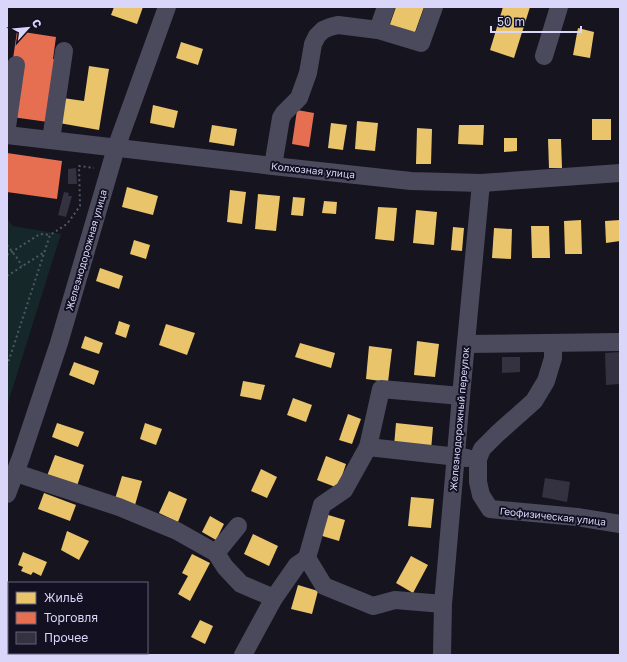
<svg xmlns="http://www.w3.org/2000/svg" width="627" height="662" font-family="'Golos Text',sans-serif">
<style>
.green{fill:#152728}
.homes{fill:#e9c46a}
.shops{fill:#e76f51}
.building{fill:#343240}
.lines{fill:none;stroke-linecap:round;stroke-linejoin:round}
.path{stroke:#4d5a65;stroke-width:2;stroke-dasharray:2 3;stroke-linecap:butt}
.minor{stroke:#4b4a5d;stroke-width:18}
.labels{text-anchor:middle;dominant-baseline:central;stroke-width:4;stroke-linejoin:round;paint-order:stroke}
.street-label{font-size:10px;fill:#d9d6fa;stroke:#131121}
</style>
<rect width="100%" height="100%" fill="#16141e"/>
<!-- green -->
<path class="green" d="M7 219 13 226 61 234 7 406Z"/>
<!-- homes -->
<g class="homes">
<path d="M114 7H143L137 24 111 15Z"/>
<path d="M396 7H424L414 35 389 27Z"/>
<path d="M503 7H530L514 58 490 50Z"/>
<path d="M578 28 594 32 590 58 573 55Z"/>
<path d="M181 42 203 49 198 65 176 58Z"/>
<path d="M89 66 109 69 99 130 59 123 63 98 84 101Z"/>
<path d="M153 105 178 111 174 128 150 123Z"/>
<rect x="592" y="119" width="19" height="21"/>
<path d="M357 121 378 123 375 151 355 149Z"/>
<path d="M331 123 347 125 343 150 328 148Z"/>
<path d="M212 125 237 129 234 146 209 142Z"/>
<path d="M459 125H484L483 145 458 144Z"/>
<path d="M417 128 432 129 431 164H416Z"/>
<path d="M504 138H517V151L504 152Z"/>
<path d="M548 139H561L562 168H549Z"/>
<path d="M127 187 158 196 153 215 122 207Z"/>
<path d="M230 190 246 192 242 224 227 222Z"/>
<path d="M258 194 280 196 276 231 255 229Z"/>
<path d="M293 197 305 198 303 216 291 215Z"/>
<path d="M324 201 337 202 336 214 322 213Z"/>
<path d="M378 207 397 208 394 241 375 239Z"/>
<path d="M416 210 437 212 434 245 413 243Z"/>
<path d="M581 220 582 254H565L564 221Z"/>
<path d="M620 220V241L606 243 605 221Z"/>
<path d="M531 226H549L550 258H532Z"/>
<path d="M453 227 464 228 462 251 451 250Z"/>
<path d="M494 228 512 229 511 259 492 258Z"/>
<path d="M134 240 150 245 146 259 130 254Z"/>
<path d="M100 268 123 276 119 289 96 281Z"/>
<path d="M119 321 130 325 126 338 115 334Z"/>
<path d="M166 324 195 333 187 355 159 345Z"/>
<path d="M85 336 103 343 99 354 81 348Z"/>
<path d="M417 341 439 344 435 377 414 375Z"/>
<path d="M300 343 335 353 331 368 295 357Z"/>
<path d="M369 346 392 349 388 382 366 379Z"/>
<path d="M74 362 99 371 94 385 69 375Z"/>
<path d="M243 381 265 385 261 400 240 396Z"/>
<path d="M293 398 312 405 306 422 287 415Z"/>
<path d="M348 414 361 419 352 444 339 440Z"/>
<path d="M57 423 84 432 78 447 52 437Z"/>
<path d="M145 423 162 429 156 445 140 439Z"/>
<path d="M396 423 433 427 431 450 394 446Z"/>
<path d="M55 455 84 465 77 486 47 476Z"/>
<path d="M326 456 346 464 338 488 317 480Z"/>
<path d="M261 469 277 477 267 498 251 491Z"/>
<path d="M122 476 142 481 135 505 115 499Z"/>
<path d="M169 491 187 499 178 522 159 513Z"/>
<path d="M44 493 76 505 70 521 38 509Z"/>
<path d="M411 497 434 499 431 528 408 526Z"/>
<path d="M325 514 345 520 339 541 319 535Z"/>
<path d="M210 516 224 524 216 540 202 532Z"/>
<path d="M67 531 89 541 79 560 61 550Z"/>
<path d="M253 534 278 546 269 566 244 554Z"/>
<path d="M23 552 47 562 41 576 33 572 31 575 21 571 23 567 18 565Z"/>
<path d="M192 554 210 563 190 601 178 594 188 576 182 573Z"/>
<path d="M411 556 428 565 413 593 396 583Z"/>
<path d="M298 585 318 591 312 614 291 609Z"/>
<path d="M200 620 213 626 205 644 191 637Z"/>
<path d="M7 635 9 636V653H10L9 655H7Z"/>
<path d="M108 653H135L134 655H111Z"/>
</g>
<!-- shops -->
<g class="shops">
<path d="M17 31 56 37 53 59H57L48 122 12 117 13 59Z"/>
<path d="M297 110 314 113 309 147 292 144Z"/>
<path d="M7 153 62 161 57 199 7 192Z"/>
</g>
<!-- building -->
<g class="building">
<path d="M76 168 77 184H68V169Z"/>
<path d="M64 192 69 193 68 196H72L66 217 58 215Z"/>
<path d="M620 352V384L606 385 605 353Z"/>
<path d="M502 357H520V372L502 373Z"/>
<path d="M545 478 570 482 567 502 542 497Z"/>
</g>
<g class="lines">
<!-- path -->
<g class="path">
<path d="M7 245 17 258 22 266"/>
<path d="M7 255 40 234 50 235"/>
<path d="M7 276 43 253"/>
<path d="M7 366 50 235 67 224 80 206 79 166 94 168"/>
</g>
<!-- minor -->
<g class="minor">
<path d="M378 30 386 7"/>
<path d="M544 56 559 7"/>
<path d="M7 127 16 65"/>
<path d="M7 135 273 166 411 181 481 183 620 173"/>
<path d="M51 140 64 51"/>
<path d="M273 166 281 118 284 113 299 98 308 73 313 44 317 36 323 30 330 27 338 25 378 30 421 43 434 7"/>
<path d="M466 344 620 342"/>
<path d="M553 344V358L546 381 534 401 497 434 482 449 478 459V482L481 495 490 509 577 517 620 524"/>
<path d="M368 447 467 458"/>
<path d="M16 473 119 507 177 531 216 553 225 567 241 584 274 598 297 565 307 558"/>
<path d="M7 494 21 457 59 343 116 148 167 7"/>
<path d="M216 553 238 526"/>
<path d="M443 604 395 600 373 606 324 586 307 558 322 505 344 490 368 447 381 389 461 396"/>
<path d="M7 616 9 617"/>
<path d="M78 653 82 655"/>
<path d="M243 655 274 598"/>
<path d="M442 655 443 604 461 396 481 183"/>
</g>
</g>
<g class="labels">
<!-- street labels -->
<g class="street-label">
<text transform="translate(313 170) rotate(6)">Колхозная улица</text>
<text transform="translate(86 250) rotate(-74)">Железнодорожная улица</text>
<text transform="translate(459 419) rotate(-85)">Железнодорожный переулок</text>
<text transform="translate(553 516) rotate(6)">Геофизическая улица</text>
</g>
</g>
<!-- border -->
<rect width="627" height="662" fill="none" stroke="#d9d6fa" stroke-width="16"/>
<!-- legend -->
<rect x="8" y="582" width="140" height="72" fill="#131121" stroke="#626078"/>
<rect x="16" y="592" width="20" height="12" fill="#e9c46a" stroke="#626078"/>
<text x="44" y="602" font-size="12" fill="#d9d6fa">Жильё</text>
<rect x="16" y="612" width="20" height="12" fill="#e76f51" stroke="#626078"/>
<text x="44" y="622" font-size="12" fill="#d9d6fa">Торговля</text>
<rect x="16" y="632" width="20" height="12" fill="#343240" stroke="#626078"/>
<text x="44" y="642" font-size="12" fill="#d9d6fa">Прочее</text>
<!-- north arrow -->
<g transform="translate(28 28) rotate(63)" stroke="#131121" stroke-width="3" paint-order="stroke">
<path d="M0-3L7 15L0 10L-7 15Z" fill="#d9d6fa"/>
<text y="-6" font-size="11" font-weight="bold" text-anchor="middle" fill="#d9d6fa">С</text>
</g>
<!-- scale -->
<path d="M491 26v6h90v-6" fill="none" stroke="#d9d6fa" stroke-width="2"/>
<text x="497" y="26" font-size="12" fill="#d9d6fa" stroke="#131121" stroke-width="3" paint-order="stroke">50 m</text>
</svg>
